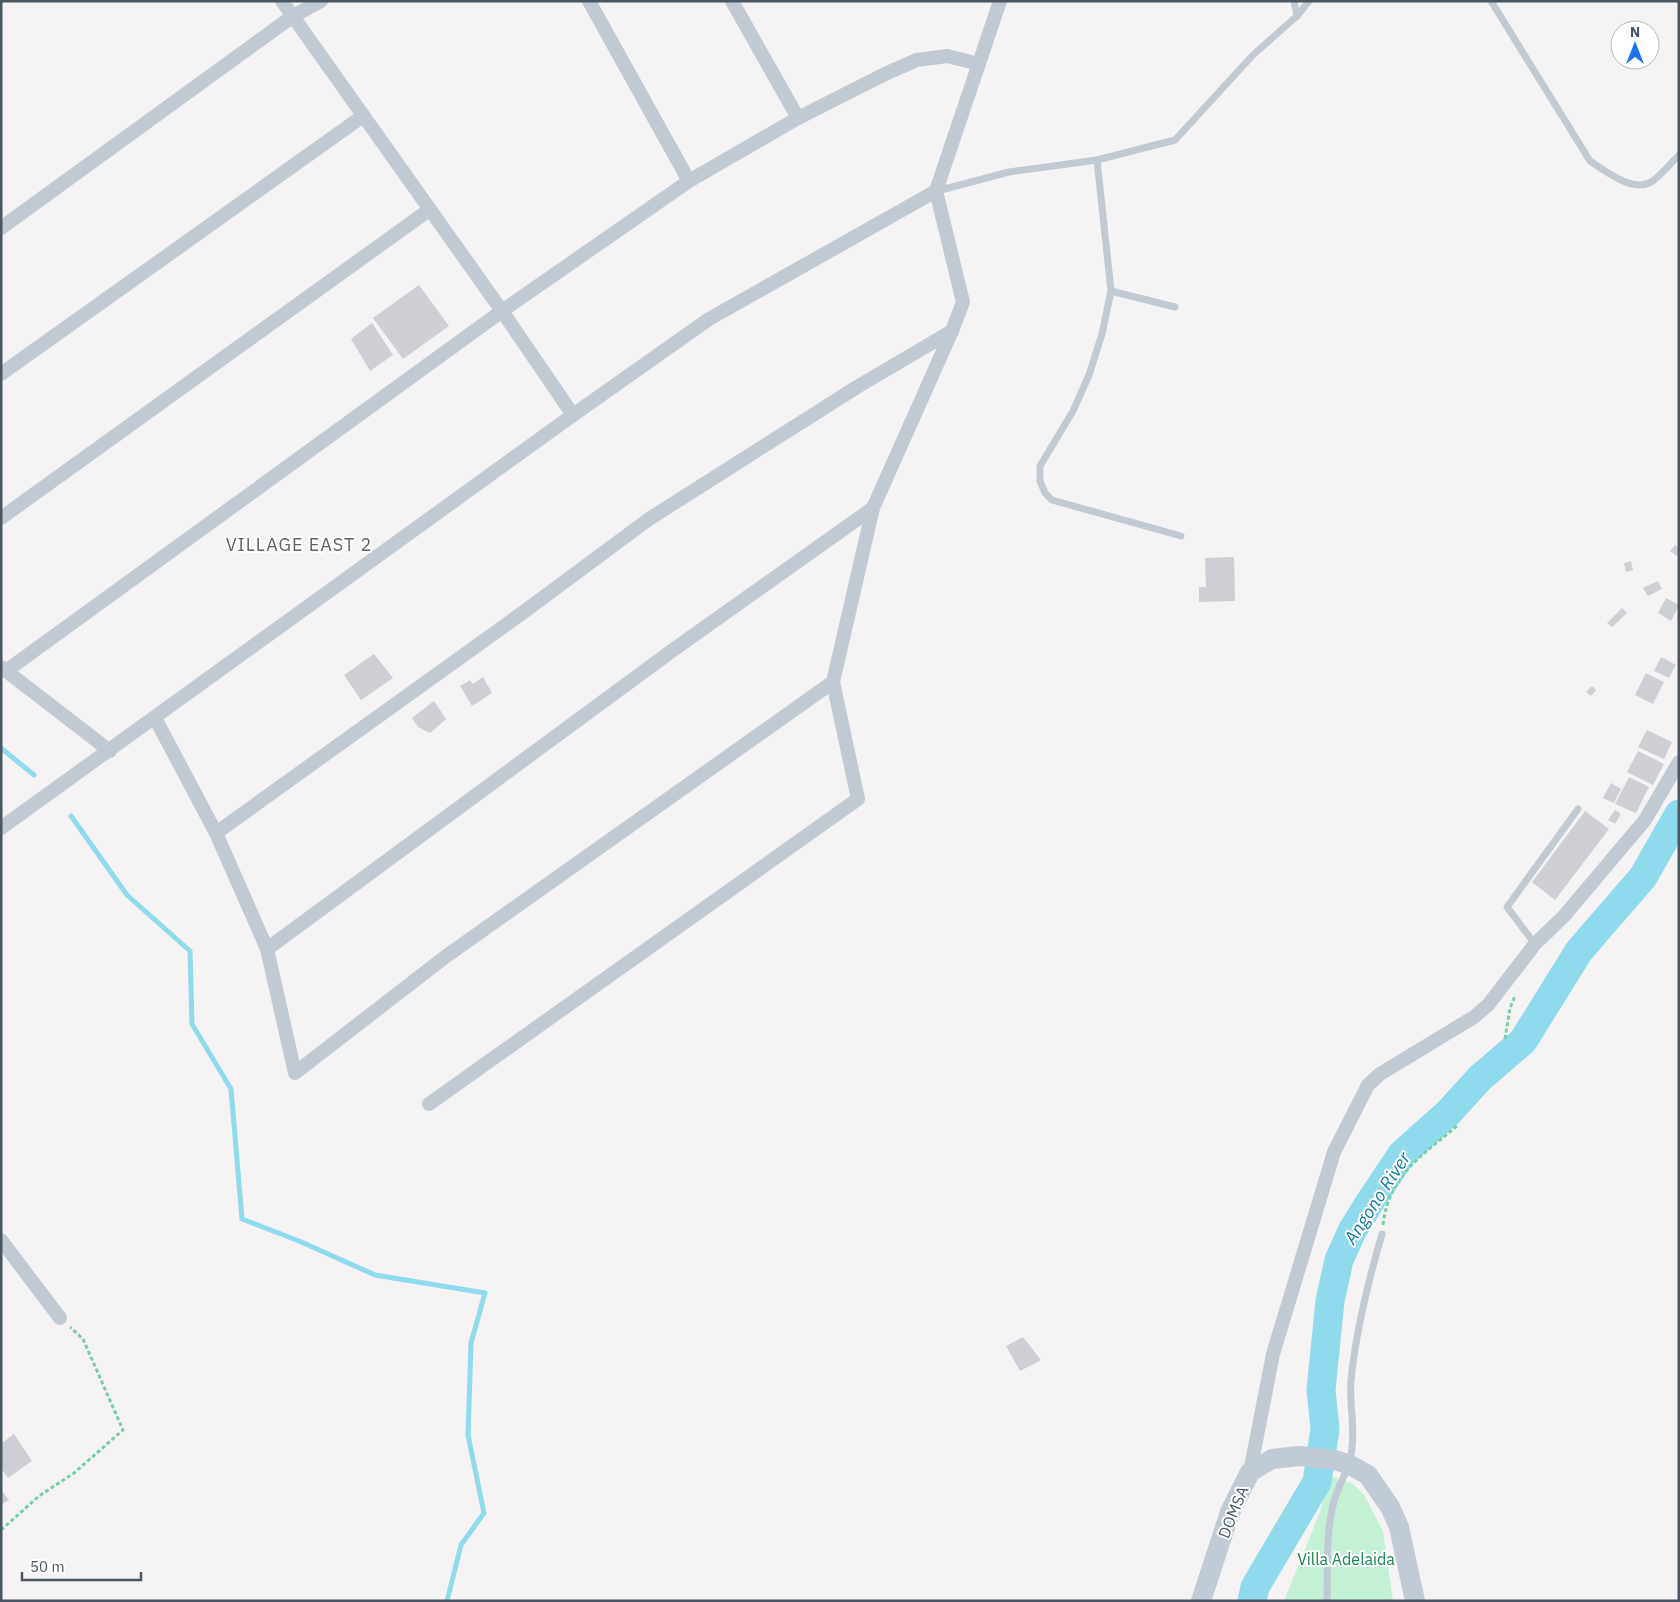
<svg xmlns="http://www.w3.org/2000/svg" width="1680" height="1602" font-family="'IBM Plex Sans',sans-serif">
<style>
.green{fill:#c3f1d5}
.lines{fill:none;stroke-linecap:round;stroke-linejoin:round}
.stream{stroke:#90daee;stroke-width:5}
.river{stroke:#90daee;stroke-width:29}
.building{fill:#cdcfd5}
.path{stroke:#7ad0a6;stroke-width:3;stroke-dasharray:4 2.5;stroke-linecap:butt}
.lane{stroke:#c1cad2;stroke-width:7}
.street{stroke:#c1cad2;stroke-width:14}
.secondary{stroke:#c1cbd6;stroke-width:20}
.labels{text-anchor:middle;dominant-baseline:central;stroke-width:4;stroke-linejoin:round;paint-order:stroke}
.street-label{font-size:16px;fill:#4a5661;stroke:#fff}
.park-label{font-size:16px;fill:#17864f;stroke:#fff}
.neighbourhood-label{font-size:18px;letter-spacing:1px;fill:#5f6368;stroke:#fff}
.water-label{font-size:18px;font-style:italic;fill:#0c7c9b;stroke:#fff}
</style>
<rect width="100%" height="100%" fill="#f5f3f3"/>
<!-- green -->
<path class="green" d="M1329 1475 1353 1484 1364 1495 1383 1531 1393 1601H1284L1320 1512Z"/>
<g class="lines">
<!-- stream -->
<g class="stream">
<path d="M1 748 34 775"/>
<path d="M71 816 127 895 190 951 192 1024 231 1089 242 1219 299 1241 375 1275 485 1293 471 1343 468 1435 484 1513 461 1545 447 1601"/>
</g>
<!-- river -->
<path class="river" d="M1252 1601 1255 1587 1317 1482 1325 1429 1321 1390 1330 1301 1339 1260 1352 1231 1370 1202 1402 1154 1448 1113 1480 1078 1523 1041 1579 951 1643 877 1679 814"/>
</g>
<!-- building -->
<g class="building">
<path d="M419 285 449 326 403 359 373 318Z"/>
<path d="M372 323 393 355 370 371 351 339Z"/>
<path d="M1675 545 1679 548V554L1677 556 1670 551Z"/>
<path d="M1234 557 1235 601 1199 602V587H1206L1205 558Z"/>
<path d="M1631 561 1633 570 1626 572 1624 563Z"/>
<path d="M1658 581 1662 589 1648 596 1643 588Z"/>
<path d="M1666 598 1679 605 1671 621 1658 613Z"/>
<path d="M1622 608 1627 613 1612 627 1607 623Z"/>
<path d="M374 654 393 678 361 700 344 675Z"/>
<path d="M1661 657 1676 665 1669 678 1654 671Z"/>
<path d="M1646 673 1664 682 1653 704 1635 695Z"/>
<path d="M483 677 492 693 472 706 460 686 470 680 473 684Z"/>
<path d="M1592 686 1596 690 1591 696 1586 692Z"/>
<path d="M434 701 446 719 430 733 418 727 412 718Z"/>
<path d="M1647 730 1672 742 1664 759 1638 747Z"/>
<path d="M1638 751 1664 764 1653 785 1627 772Z"/>
<path d="M1629 777 1649 787 1636 813 1615 804Z"/>
<path d="M1611 783 1621 789 1614 803 1603 798Z"/>
<path d="M1615 810 1621 814 1615 824 1608 820Z"/>
<path d="M1585 811 1609 829 1555 900 1532 882Z"/>
<path d="M1023 1337 1041 1360 1020 1371 1006 1346Z"/>
<path d="M14 1434 32 1461 8 1478 1 1468V1444Z"/>
<path d="M1 1490 9 1500 1 1505Z"/>
</g>
<g class="lines">
<!-- path -->
<g class="path">
<path d="M1505 1039 1510 1008 1515 996"/>
<path d="M1383 1225C1389 1174 1422 1156 1458 1125"/>
<path d="M1 1530 39 1496 74 1473 123 1430 83 1339 70 1327"/>
</g>
<!-- lane -->
<g class="lane">
<path d="M1294 1 1297 16"/>
<path d="M1491 1 1590 161C1606 172 1636 195 1654 180 1663 173 1671 163 1679 155"/>
<path d="M1097 160 1111 291 1102 334 1089 375 1073 411 1040 466V481L1045 493 1052 500 1181 536"/>
<path d="M937 191 1009 172 1097 160 1175 140 1253 55 1297 16 1309 1"/>
<path d="M1111 291 1175 307"/>
<path d="M1535 944 1507 907 1578 809"/>
<path d="M1327 1601C1328 1568 1325 1530 1335 1498 1340 1481 1351 1467 1352 1448 1355 1426 1349 1402 1351 1380 1356 1330 1368 1282 1382 1234"/>
</g>
<!-- street -->
<g class="street">
<path d="M282 1 502 311 573 415"/>
<path d="M589 1 689 181"/>
<path d="M732 1 798 118"/>
<path d="M1 228 293 16 321 1"/>
<path d="M1 374 363 116"/>
<path d="M1 518 429 210"/>
<path d="M1 667 110 751"/>
<path d="M6 671 502 311 689 181 798 118 887 73 917 60 947 56 979 64"/>
<path d="M155 718 216 833 267 949 295 1073 445 957 833 682"/>
<path d="M1 828 573 415 709 319 936 191"/>
<path d="M216 833 525 611 649 519 857 387 952 331"/>
<path d="M267 949 673 650 873 508"/>
<path d="M429 1104 858 799 833 682 873 508 952 331 963 302 936 191 1000 1"/>
<path d="M1 1240 60 1318"/>
<path d="M1250 1472 1273 1354 1334 1152 1368 1085 1380 1074 1474 1017 1488 1005 1535 944 1564 916 1645 820 1679 762"/>
</g>
<!-- secondary -->
<path class="secondary" d="M1201 1601 1230 1512 1250 1472 1272 1459 1299 1456 1335 1460 1350 1465 1368 1475 1390 1507 1399 1527 1415 1601"/>
</g>
<g class="labels">
<!-- street labels -->
<g class="street-label">
<text transform="translate(1233 1512) rotate(-68)">DOMSA</text>
</g>
<!-- park labels -->
<g class="park-label">
<text x="1346" y="1559">Villa Adelaida</text>
</g>
<!-- neighbourhood labels -->
<g class="neighbourhood-label">
<text x="299" y="544">VILLAGE EAST 2</text>
</g>
<!-- water labels -->
<g class="water-label">
<text transform="translate(1377 1198) rotate(-57)">Angono River</text>
</g>
</g>
<!-- border -->
<rect width="1680" height="1602" fill="none" stroke="#4a5661" stroke-width="5"/>
<!-- north arrow -->
<g transform="translate(1635 45)"><circle r="24" fill="#ffffff" stroke="#b7bbc0"/>
<path d="M0-4L9 19L0 12L-9 19Z" fill="#1a73e8"/>
<text y="-8" font-size="14" font-weight="bold" text-anchor="middle" fill="#4a5661">N</text>
</g>
<!-- scale -->
<path d="M22 1572v8h119v-8" fill="none" stroke="#4a5661" stroke-width="2.5"/>
<text x="30" y="1572" font-size="15" fill="#4a5661" stroke="#ffffff" stroke-width="4" paint-order="stroke">50 m</text>
</svg>
